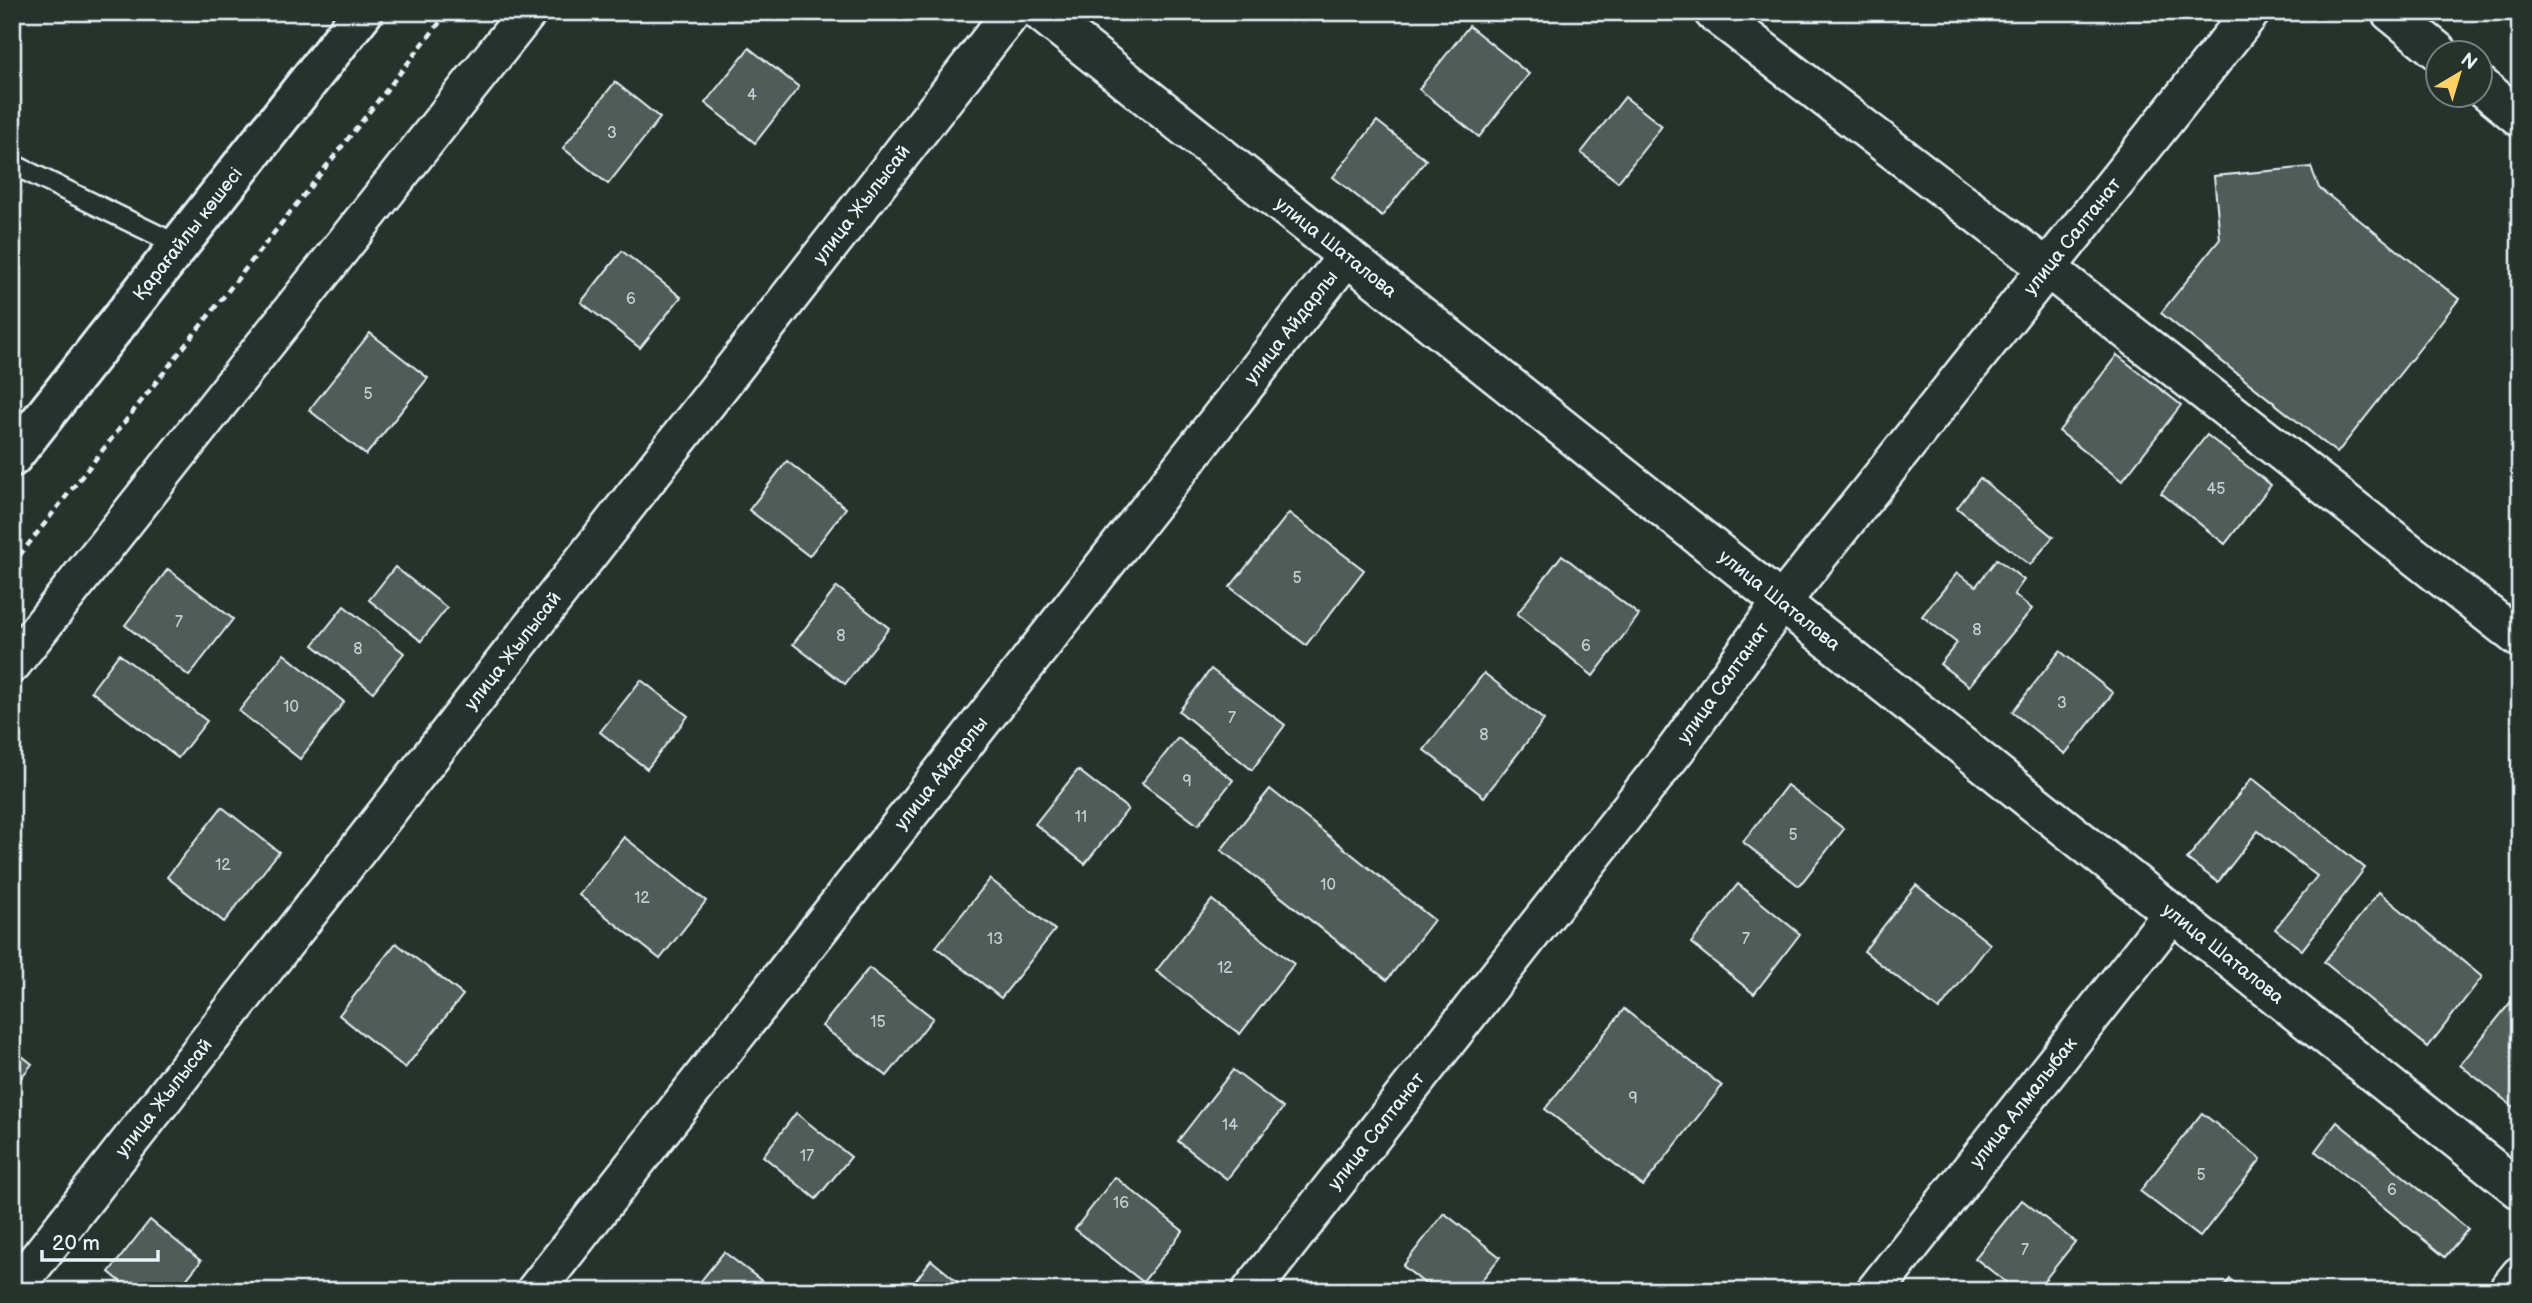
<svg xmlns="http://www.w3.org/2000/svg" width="2532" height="1303" font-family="'Balsamiq Sans',sans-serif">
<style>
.building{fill:#505c59;stroke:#e8f1f8;stroke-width:2}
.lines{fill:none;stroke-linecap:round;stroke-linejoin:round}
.service-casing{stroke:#e8f1f8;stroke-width:24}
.minor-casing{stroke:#e8f1f8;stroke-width:42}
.tertiary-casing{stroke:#e8f1f8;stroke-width:44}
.path{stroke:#e8f1f8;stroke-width:4.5;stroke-dasharray:7 5;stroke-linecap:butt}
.service{stroke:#26332d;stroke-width:19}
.minor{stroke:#26332d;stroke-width:37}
.tertiary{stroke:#26332d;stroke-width:38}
.labels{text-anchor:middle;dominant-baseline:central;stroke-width:5;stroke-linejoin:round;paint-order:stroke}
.number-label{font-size:16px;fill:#c2ccd0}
.street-label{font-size:19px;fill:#e8f1f8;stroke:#26332d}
</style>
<rect width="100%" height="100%" fill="#26332d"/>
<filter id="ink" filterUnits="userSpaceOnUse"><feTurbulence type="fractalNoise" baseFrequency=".0143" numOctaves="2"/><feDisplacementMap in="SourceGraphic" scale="14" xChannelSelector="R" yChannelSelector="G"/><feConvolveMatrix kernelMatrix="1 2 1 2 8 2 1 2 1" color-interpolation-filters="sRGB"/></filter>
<g filter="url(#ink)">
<!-- building -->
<g class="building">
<path d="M1469 26 1529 74 1479 137 1419 89Z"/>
<path d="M749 48 799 87 755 143 705 103Z"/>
<path d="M615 82 660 118 608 184 563 148Z"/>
<path d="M1625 97 1662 126 1618 182 1581 153Z"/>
<path d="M1377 121 1426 160 1382 216 1333 177Z"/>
<path d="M2311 167 2319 188 2459 299 2337 453 2161 313 2220 239 2214 176Z"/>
<path d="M622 251 681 297 640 348 581 302Z"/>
<path d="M370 333 428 378 366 455 309 410Z"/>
<path d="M2117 355 2181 405 2122 481 2059 431Z"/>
<path d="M2207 435 2271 485 2225 544 2161 493Z"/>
<path d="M787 461 846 508 809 556 749 510Z"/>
<path d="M1980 478 2053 537 2030 565 1957 508Z"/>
<path d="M1289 513 1364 570 1306 645 1230 587Z"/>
<path d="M1562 555 1639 615 1593 676 1517 614Z"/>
<path d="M1997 559 2024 580 2014 594 2032 609 1969 686 1940 664 1957 643 1922 616 1957 573 1976 586Z"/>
<path d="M395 567 447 608 421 641 369 600Z"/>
<path d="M168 569 233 619 189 676 125 625Z"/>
<path d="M837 587 889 628 845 684 793 644Z"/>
<path d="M344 606 404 653 373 692 313 645Z"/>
<path d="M2060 651 2113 693 2065 754 2012 712Z"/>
<path d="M119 654 207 721 178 758 91 691Z"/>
<path d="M284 654 344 702 300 759 239 711Z"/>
<path d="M1211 669 1285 725 1252 770 1179 711Z"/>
<path d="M1484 673 1544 720 1484 797 1424 750Z"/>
<path d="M641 680 688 716 647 769 600 732Z"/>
<path d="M1178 738 1233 780 1198 825 1142 783Z"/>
<path d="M1078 770 1128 809 1085 864 1035 824Z"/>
<path d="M2252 778 2365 868 2302 950 2275 929 2317 876 2258 831 2218 882 2187 859Z"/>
<path d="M1787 785 1844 829 1799 886 1743 842Z"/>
<path d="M1270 789 1434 920 1387 980 1221 850Z"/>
<path d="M222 807 279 852 224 922 167 877Z"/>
<path d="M624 837 706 901 660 959 579 895Z"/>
<path d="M990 879 1055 930 1001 998 936 947Z"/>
<path d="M1738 884 1800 934 1754 994 1691 943Z"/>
<path d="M1916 885 1990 944 1939 1010 1864 951Z"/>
<path d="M2379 892 2482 977 2428 1047 2324 962Z"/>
<path d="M1212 900 1294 964 1240 1034 1156 971Z"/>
<path d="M396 943 463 995 405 1068 339 1015Z"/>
<path d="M869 968 933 1018 887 1076 822 1026Z"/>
<path d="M2513 999 2520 1004V1112L2460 1065Z"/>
<path d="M1624 1009 1722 1086 1643 1186 1545 1109Z"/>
<path d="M12 1048 32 1064 12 1089Z"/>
<path d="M1233 1070 1283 1108 1227 1179 1178 1141Z"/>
<path d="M796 1113 851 1157 816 1199 763 1156Z"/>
<path d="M2202 1113 2261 1159 2200 1237 2140 1191Z"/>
<path d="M2337 1122 2468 1229 2445 1257 2315 1151Z"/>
<path d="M1115 1177 1183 1231 1143 1282 1075 1229Z"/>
<path d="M2022 1200 2075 1242 2036 1291H2017L1975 1258Z"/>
<path d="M1444 1213 1500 1257 1473 1291H1434L1403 1266Z"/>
<path d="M150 1220 201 1261 177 1291H132L109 1272Z"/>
<path d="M724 1252 775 1291H693Z"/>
<path d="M931 1260 969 1291H908Z"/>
<path d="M2230 1279 2244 1291H2221Z"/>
</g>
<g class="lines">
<!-- service casing -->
<g class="service-casing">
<path id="service" d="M12 164 180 246"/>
</g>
<!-- minor casing -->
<g class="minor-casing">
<g id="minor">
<path id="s1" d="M1040 12 2520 1190"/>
<path d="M1713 12 2047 268 2520 639"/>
<path d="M2390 12 2439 52"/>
<path d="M2480 85 2520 118"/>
<path d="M12 664 528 12"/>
<path id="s2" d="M13 1291 1012 12"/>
<path id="s3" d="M535 1291 1347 256"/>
<path id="s4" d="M1251 1291 1677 748 1780 604 2251 12"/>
<path id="s5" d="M1875 1291 2171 915"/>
<path d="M2507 1291 2520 1275"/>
</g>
</g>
<!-- tertiary casing -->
<g class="tertiary-casing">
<g id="tertiary">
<path id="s6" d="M12 457 363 12"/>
</g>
</g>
<!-- path -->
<path class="path" d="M12 565 448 12"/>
<!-- service -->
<use href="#service" class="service"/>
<!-- minor -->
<use href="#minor" class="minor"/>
<!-- tertiary -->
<use href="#tertiary" class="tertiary"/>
</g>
</g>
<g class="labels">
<!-- number labels -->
<g class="number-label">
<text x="752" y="95">4</text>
<text x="612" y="133">3</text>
<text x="631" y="299">6</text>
<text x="368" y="394">5</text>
<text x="2216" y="489">45</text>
<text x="1297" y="578">5</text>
<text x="179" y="622">7</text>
<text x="1977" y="630">8</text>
<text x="841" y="636">8</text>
<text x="1586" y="646">6</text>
<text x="358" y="649">8</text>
<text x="2062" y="703">3</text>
<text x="291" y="707">10</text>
<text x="1232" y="718">7</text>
<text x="1484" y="735">8</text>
<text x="1187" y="781">9</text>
<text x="1081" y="817">11</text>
<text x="1793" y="835">5</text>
<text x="223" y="865">12</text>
<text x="1328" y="885">10</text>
<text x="642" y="898">12</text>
<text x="995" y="939">13</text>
<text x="1746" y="939">7</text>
<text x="1225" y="968">12</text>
<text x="878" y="1022">15</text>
<text x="1633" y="1098">9</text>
<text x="1230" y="1125">14</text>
<text x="807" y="1156">17</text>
<text x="2201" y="1175">5</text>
<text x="2392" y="1190">6</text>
<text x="1121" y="1203">16</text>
<text x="2025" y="1250">7</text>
</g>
<!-- street labels -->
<g class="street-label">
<text stroke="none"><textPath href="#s2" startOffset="1379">улица Жылысай</textPath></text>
<text stroke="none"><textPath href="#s6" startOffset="284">Қарағайлы көшесі</textPath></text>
<text stroke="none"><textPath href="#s4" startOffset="1337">улица Салтанат</textPath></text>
<text stroke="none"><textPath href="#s1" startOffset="378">улица Шаталова</textPath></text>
<text stroke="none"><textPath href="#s3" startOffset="1225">улица Айдарлы</textPath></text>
<text stroke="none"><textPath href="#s1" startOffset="945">улица Шаталова</textPath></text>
<text stroke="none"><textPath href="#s2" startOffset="812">улица Жылысай</textPath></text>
<text stroke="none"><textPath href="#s4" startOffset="770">улица Салтанат</textPath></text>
<text stroke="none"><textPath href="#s3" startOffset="658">улица Айдарлы</textPath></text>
<text stroke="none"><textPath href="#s1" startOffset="1512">улица Шаталова</textPath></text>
<text stroke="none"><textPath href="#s2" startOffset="245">улица Жылысай</textPath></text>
<text stroke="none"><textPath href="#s5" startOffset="240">улица Алмалыбак</textPath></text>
<text stroke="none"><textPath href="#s4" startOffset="203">улица Салтанат</textPath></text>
</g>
</g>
<!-- margin -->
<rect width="2532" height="1303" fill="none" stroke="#26332d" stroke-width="42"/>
<rect x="21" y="21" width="2490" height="1261" fill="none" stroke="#e8f1f8" stroke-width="2.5" filter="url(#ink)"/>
<!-- north arrow -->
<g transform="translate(2459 74) rotate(38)"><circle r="33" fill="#26332d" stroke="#747f7e" stroke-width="2"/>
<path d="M0-5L12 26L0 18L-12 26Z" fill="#ffd166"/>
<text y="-10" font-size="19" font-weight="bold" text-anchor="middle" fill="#e8f1f8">N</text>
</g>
<!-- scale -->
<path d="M42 1250v10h116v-10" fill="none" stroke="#e8f1f8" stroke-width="3.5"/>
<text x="52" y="1250" font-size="21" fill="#e8f1f8" stroke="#26332d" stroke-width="5" paint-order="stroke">20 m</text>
</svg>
